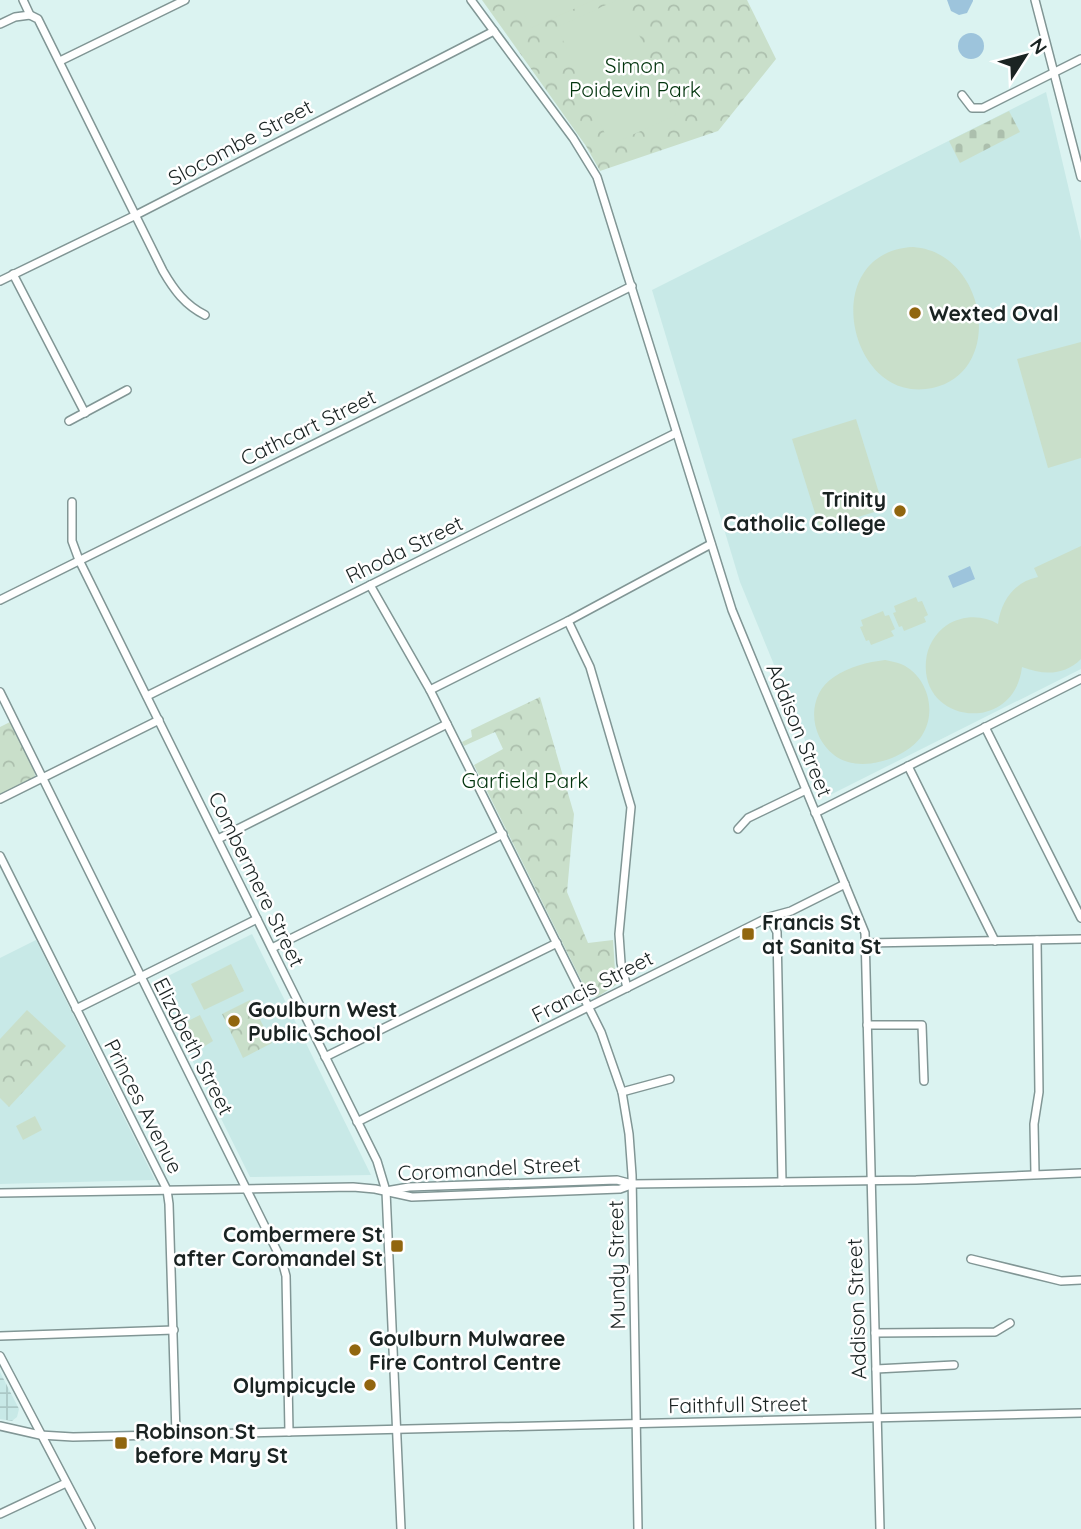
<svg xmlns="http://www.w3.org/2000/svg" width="1081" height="1529" font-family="Quicksand,sans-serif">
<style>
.built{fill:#c8e9e7}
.industrial{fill:url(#industrial-grid)}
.cemetery{fill:url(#cemetery-stones)}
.park{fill:url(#park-crowns)}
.pitch{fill:#c9dfca}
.water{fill:#9dc4dc}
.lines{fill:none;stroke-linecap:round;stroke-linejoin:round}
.minor-casing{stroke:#819695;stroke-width:10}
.minor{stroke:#fff;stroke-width:7}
.poi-dot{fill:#91660f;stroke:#fff;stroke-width:2.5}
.labels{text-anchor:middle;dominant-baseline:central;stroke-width:5;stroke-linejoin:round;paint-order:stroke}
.park-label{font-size:21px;fill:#01330c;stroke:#fff}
.street-label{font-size:21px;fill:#1a2322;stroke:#fff}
.poi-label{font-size:21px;font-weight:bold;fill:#1a2322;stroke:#fff;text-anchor:start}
</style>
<defs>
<pattern id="industrial-grid" width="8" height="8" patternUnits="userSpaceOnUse" patternTransform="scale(1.75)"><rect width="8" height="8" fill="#c8e9e7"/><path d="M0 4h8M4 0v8" fill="none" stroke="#abc8c6"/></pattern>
<pattern id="cemetery-stones" width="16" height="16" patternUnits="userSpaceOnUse" patternTransform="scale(1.75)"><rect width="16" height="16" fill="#c9dfca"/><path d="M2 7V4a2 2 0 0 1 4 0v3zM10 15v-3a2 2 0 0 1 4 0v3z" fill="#acbfad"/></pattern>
<pattern id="park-crowns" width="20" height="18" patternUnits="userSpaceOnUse" patternTransform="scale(1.75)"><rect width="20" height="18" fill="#c9dfca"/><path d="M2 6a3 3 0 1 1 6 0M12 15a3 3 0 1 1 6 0" fill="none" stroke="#acbfad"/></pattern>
</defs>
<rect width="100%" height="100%" fill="#dbf3f1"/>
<!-- built -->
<g class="built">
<path d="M1046 92 1081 241V669L828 796 740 582 652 290Z"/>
<path d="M252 934 371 1175 250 1177 154 983Z"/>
<path d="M36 940 155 1180 0 1184V958Z"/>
</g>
<!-- industrial -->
<path class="industrial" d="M0 1372 19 1409 17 1417 12 1421 0 1419Z"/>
<!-- cemetery -->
<path class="cemetery" d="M1009 111 1020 132 960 163 949 141Z"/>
<!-- park -->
<g class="park">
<path d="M482 0H747L776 59 718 131 600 171 586 146Z"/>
<path d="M540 697 574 814 567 892 588 943 613 940 616 985 597 997 589 995 586 990 474 765 503 749 495 732 464 746 462 742 472 737 471 730Z"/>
<path d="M10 722 34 769 35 776 32 780 0 795V727Z"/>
<path d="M250 1000 272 1043 243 1058 222 1014Z"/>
<path d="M27 1010 66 1046 9 1107 0 1098V1039Z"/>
</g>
<!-- pitch -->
<g class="pitch">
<path d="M518 0H594L531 28Z"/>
<path d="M617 0H623L676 115 610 145 557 27Z"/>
<path d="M913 247C989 252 1007 379 926 389 847 399 818 252 913 247Z"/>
<path d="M1081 342V458L1048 468 1017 359Z"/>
<path d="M856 419 884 509 820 529 792 439Z"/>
<path d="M1081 546V659C1064 676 1043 675 1022 667 1014 735 920 724 926 661 927 647 935 633 947 625 963 615 983 615 998 624 1001 601 1014 582 1038 577L1034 568Z"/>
<path d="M916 597 918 602 922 601 928 615 924 617 926 622 904 631 902 626 899 627 893 613 896 612 894 606Z"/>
<path d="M883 611 885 616 889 615 895 629 891 631 894 636 871 645 869 640 866 641 860 627 863 626 861 620Z"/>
<path d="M885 660C890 661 896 662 901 664 928 676 938 713 921 737 904 760 858 774 834 755 809 736 806 695 834 677 848 667 868 662 885 660Z"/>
<path d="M231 964 244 991 204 1010 191 984Z"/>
<path d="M200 1015 213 1041 200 1049 186 1022Z"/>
<path d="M35 1116 42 1130 23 1140 16 1126Z"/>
</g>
<!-- water -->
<g class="water">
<path d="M947 0H973V1L967 13 959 15 951 11Z"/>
<circle cx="971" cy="46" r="13"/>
<path d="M970 566 975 579 953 588 948 576Z"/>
</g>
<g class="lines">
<!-- minor casing -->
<g class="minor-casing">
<g id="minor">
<path d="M23 0 30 15 38 19 163 271C174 290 185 305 205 315"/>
<path d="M471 0 573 138 597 177 732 610 865 933 880 1529"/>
<path d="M1035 0 1081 177"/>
<path d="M0 24 15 17 30 15"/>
<path d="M60 61 185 0"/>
<path d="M962 95 972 108H983L1081 59"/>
<path d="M13 274 85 413"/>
<path d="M0 281 136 215 494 31"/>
<path d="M69 421 127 390"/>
<path d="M72 502V541L79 560 377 1161 386 1191 401 1529"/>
<path d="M370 585 430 690 601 1032 622 1092 629 1134 632 1175 638 1529"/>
<path d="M0 600 632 286"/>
<path d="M568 621 590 667 631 807 619 934 621 963 627 988"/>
<path d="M430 690 568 621 711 544"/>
<path d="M0 692 282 1261 286 1276 289 1432"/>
<path d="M147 696 676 433"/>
<path d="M985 727 1081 918"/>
<path d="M908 766 995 941"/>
<path d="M0 799 159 720"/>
<path d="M815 813 1081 679"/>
<path d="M738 829 748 818 806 790"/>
<path d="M218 839 447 724"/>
<path d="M0 856 167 1190 169 1204 176 1434"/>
<path d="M769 917 777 932 782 1182"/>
<path d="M866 943 1081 939"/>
<path d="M272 948 503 834"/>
<path d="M76 1009 257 919"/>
<path d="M867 1025H922L924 1081"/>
<path d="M325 1057 557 943"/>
<path d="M622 1092 670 1079"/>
<path d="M357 1122 769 917 791 911 845 884"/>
<path d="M1035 1173 1034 1124 1039 1092 1037 940"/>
<path d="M386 1191 409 1187 617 1180 632 1184 916 1180 1081 1173"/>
<path d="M0 1193 353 1187 375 1189 412 1197 620 1189 631 1185"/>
<path d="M971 1259 1061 1281 1081 1280"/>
<path d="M875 1333 995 1332 1010 1323"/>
<path d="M0 1336 174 1330"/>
<path d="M0 1356 91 1529"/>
<path d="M876 1369 954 1365"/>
<path d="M0 1426 40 1435 73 1437 1081 1413"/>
<path d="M0 1514 66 1483"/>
</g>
</g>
<!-- minor -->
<use href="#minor" class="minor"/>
</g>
<!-- markers -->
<g class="poi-dot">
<circle cx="915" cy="313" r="7"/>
<circle cx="900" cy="511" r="7"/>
<rect x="741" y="927" width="14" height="14" rx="3.5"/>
<circle cx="234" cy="1021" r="7"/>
<rect x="390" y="1239" width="14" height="14" rx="3.5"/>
<circle cx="355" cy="1350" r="7"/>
<circle cx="370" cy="1385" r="7"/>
<rect x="114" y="1436" width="14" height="14" rx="3.5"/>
</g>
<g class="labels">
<!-- park labels -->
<g class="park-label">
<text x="635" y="65">Simon<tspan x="635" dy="24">Poidevin Park</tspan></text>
<text x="525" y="780">Garfield Park</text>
</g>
<!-- street labels -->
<g class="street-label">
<text transform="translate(240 142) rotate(-28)">Slocombe Street</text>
<text transform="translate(308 427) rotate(-26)">Cathcart Street</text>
<text transform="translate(404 549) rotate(-26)">Rhoda Street</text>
<text transform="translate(800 730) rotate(68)">Addison Street</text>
<text transform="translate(257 879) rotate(64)">Combermere Street</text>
<text transform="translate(592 986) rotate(-27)">Francis Street</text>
<text transform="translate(194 1046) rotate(63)">Elizabeth Street</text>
<text transform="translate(144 1106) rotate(63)">Princes Avenue</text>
<text transform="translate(489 1168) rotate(-3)">Coromandel Street</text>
<text transform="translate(616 1265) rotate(-91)">Mundy Street</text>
<text transform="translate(856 1309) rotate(-92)">Addison Street</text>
<text transform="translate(738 1404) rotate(-1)">Faithfull Street</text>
</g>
<!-- poi labels -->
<g class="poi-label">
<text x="929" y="313">Wexted Oval</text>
<text x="886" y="499" text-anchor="end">Trinity<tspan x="886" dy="24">Catholic College</tspan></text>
<text x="762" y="922">Francis St<tspan x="762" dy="24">at Sanita St</tspan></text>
<text x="248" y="1009">Goulburn West<tspan x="248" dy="24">Public School</tspan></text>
<text x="383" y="1234" text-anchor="end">Combermere St<tspan x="383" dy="24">after Coromandel St</tspan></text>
<text x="369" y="1338">Goulburn Mulwaree<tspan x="369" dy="24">Fire Control Centre</tspan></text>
<text x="356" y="1385" text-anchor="end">Olympicycle</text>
<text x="135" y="1431">Robinson St<tspan x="135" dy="24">before Mary St</tspan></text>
</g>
</g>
<!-- north arrow -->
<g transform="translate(1025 56) rotate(54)" stroke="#ffffff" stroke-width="5" paint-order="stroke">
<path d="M0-5L12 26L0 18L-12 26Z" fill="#1a2322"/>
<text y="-10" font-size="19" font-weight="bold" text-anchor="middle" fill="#1a2322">N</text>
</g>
</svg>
